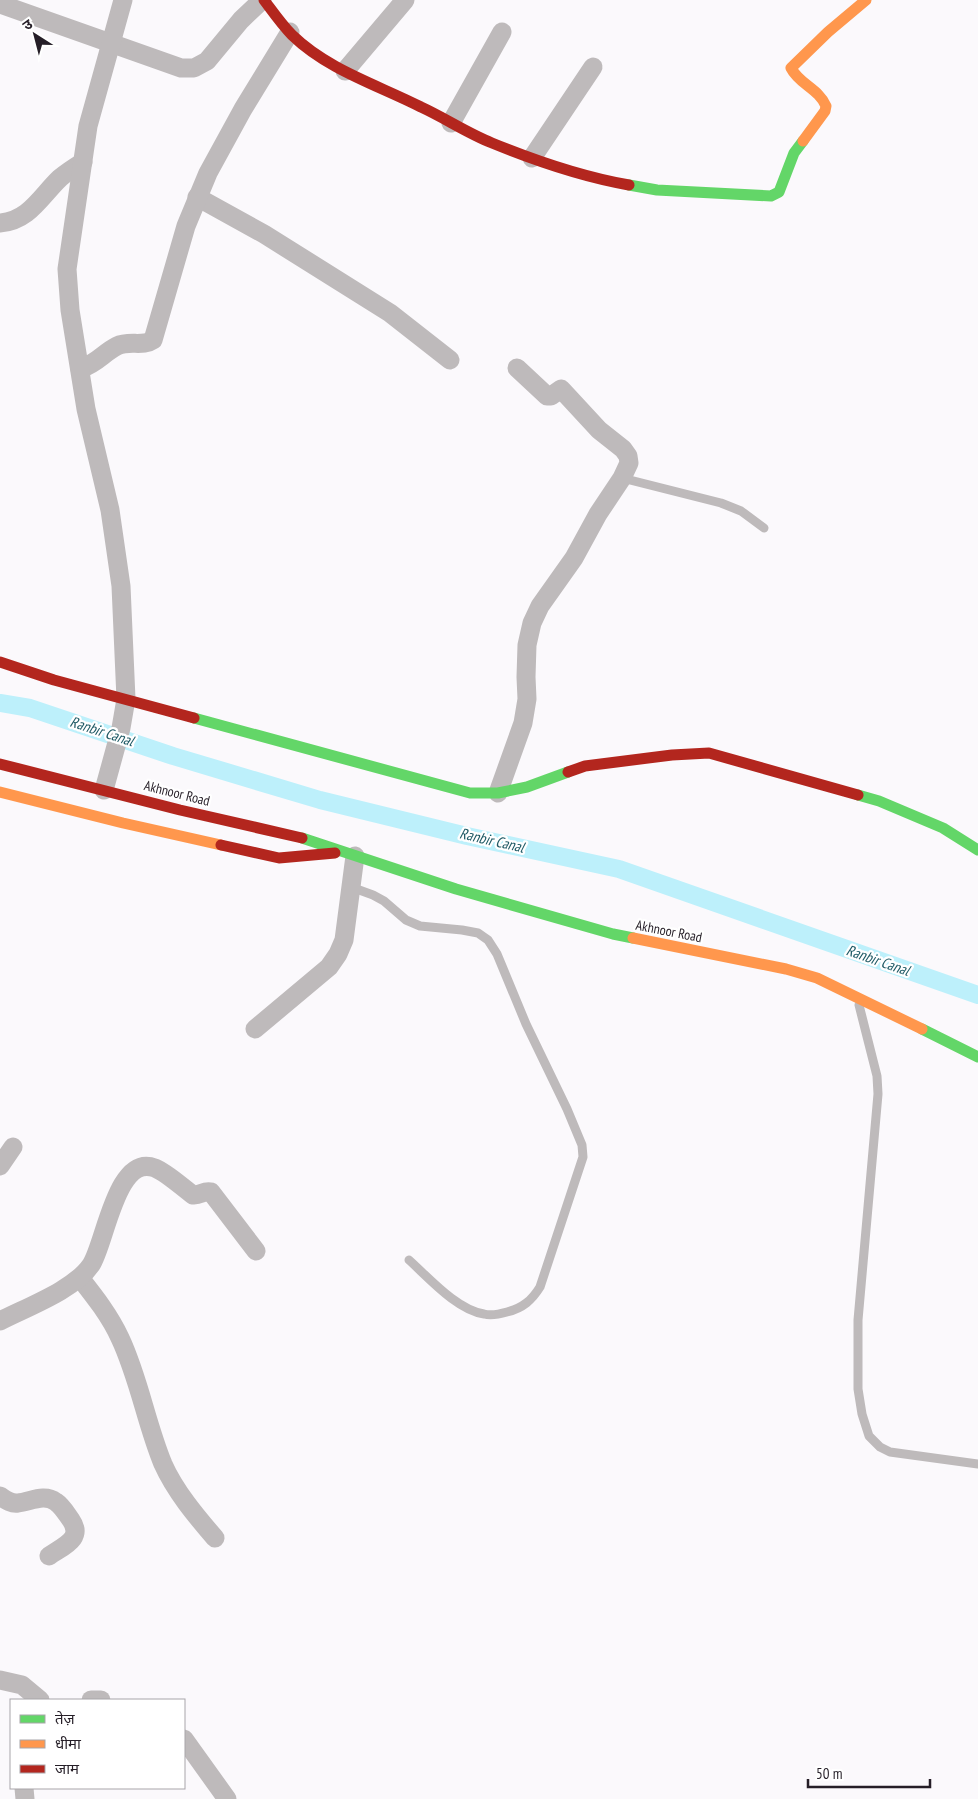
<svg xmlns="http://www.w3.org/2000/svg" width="978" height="1799" font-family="'PT Sans Narrow','Noto Sans Devanagari',sans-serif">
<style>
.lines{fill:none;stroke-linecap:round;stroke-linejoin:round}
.canal{stroke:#bdf0fb;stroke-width:18}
.lane{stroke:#bebabb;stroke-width:9}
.street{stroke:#bebabb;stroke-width:19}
.fast{stroke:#63d668;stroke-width:11}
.slow{stroke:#ff974d;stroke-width:11}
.jam{stroke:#b3261e;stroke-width:11}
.labels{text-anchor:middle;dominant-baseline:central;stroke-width:4.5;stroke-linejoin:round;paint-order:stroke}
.street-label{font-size:14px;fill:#251e27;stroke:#fff}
.water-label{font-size:15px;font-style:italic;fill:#1e5964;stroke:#fff}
</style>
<rect width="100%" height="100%" fill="#fbf9fc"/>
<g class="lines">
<!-- canal -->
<path class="canal" d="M0 703 30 708 173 756 320 800 467 836 619 869 978 995"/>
<!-- lane -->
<g class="lane">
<path d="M622 478 721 503 741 511 764 528"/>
<path d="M351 887 373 895 384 901 406 920 420 926 462 930 478 933 488 940 497 954 526 1024 567 1109 582 1145 583 1157 540 1287C532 1300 523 1308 507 1312 500 1314 492 1316 484 1314 457 1310 429 1278 409 1260"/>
<path d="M859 1005 877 1076 878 1094 858 1320V1389L862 1414 869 1436 880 1447 890 1452 978 1464"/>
</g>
<!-- street -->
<g class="street">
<path d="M0 4 181 68H194L207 61 241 20 262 0"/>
<path d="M345 71 405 0"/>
<path d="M451 123 502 32"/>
<path d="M532 158 593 67"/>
<path d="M197 197 264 234 390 313 450 360"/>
<path d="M0 223C29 221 41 196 60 178 67 172 75 167 83 162"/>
<path d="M80 369C98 363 103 353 117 346 129 340 143 347 153 340L186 226 208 173 243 109 290 32"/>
<path d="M104 790 121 728 126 699 121 586 110 510 86 409 70 310 67 269 88 126 123 0"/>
<path d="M498 793 523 723 527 699 526 677 527 645 532 623 540 606 574 558 598 514 622 478 629 463 628 456 623 449 599 430 562 390 561 389 551 396H547L517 368"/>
<path d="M255 1029 329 967 338 954 344 940 355 856"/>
<path d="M0 1166 13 1147"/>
<path d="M80 1278C95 1297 110 1316 120 1338 139 1378 146 1423 163 1464 175 1491 196 1516 215 1538"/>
<path d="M0 1321C27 1307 74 1290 91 1265 105 1245 116 1153 155 1168 167 1173 182 1187 193 1195 200 1196 204 1190 211 1192L256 1251"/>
<path d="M0 1496C6 1500 11 1504 18 1503 30 1502 44 1493 56 1502 62 1506 66 1513 71 1520 84 1539 63 1546 49 1556"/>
<path d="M0 1680 22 1685 40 1700"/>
<path d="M91 1700H101"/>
<path d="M184 1739 227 1799"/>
<path d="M24 1788 25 1799"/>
</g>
<!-- fast -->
<g class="fast">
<path d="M629 185 657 190 771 196 779 192 794 153 803 141"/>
<path d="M194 718 470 793H498L527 787 568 772"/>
<path d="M858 795 879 801 943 828 978 850"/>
<path d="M302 838 456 889 613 934 633 938"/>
<path d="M922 1029 978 1057"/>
</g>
<!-- slow -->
<g class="slow">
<path d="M803 141 825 111 826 106C819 89 799 84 791 68L828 32 866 0"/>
<path d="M0 792 123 823 221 845"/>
<path d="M633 938 786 969 817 978 922 1029"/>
</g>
<!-- jam -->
<g class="jam">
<path d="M264 0C273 12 282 25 292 35 328 70 378 85 421 107 445 118 467 133 492 143 536 161 583 177 629 185"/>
<path d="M0 662 54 680 194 718"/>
<path d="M0 764 180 810 302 838"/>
<path d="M568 772 585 766 672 755 709 753 858 795"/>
<path d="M221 845 279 858 335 853"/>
</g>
</g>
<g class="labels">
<!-- street labels -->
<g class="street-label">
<text transform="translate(177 793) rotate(14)">Akhnoor Road</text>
<text transform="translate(669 931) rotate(11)">Akhnoor Road</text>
</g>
<!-- water labels -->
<g class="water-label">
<text transform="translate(102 731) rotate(18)">Ranbir Canal</text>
<text transform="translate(492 840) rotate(13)">Ranbir Canal</text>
<text transform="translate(878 960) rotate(19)">Ranbir Canal</text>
</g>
</g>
<!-- legend -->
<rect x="10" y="1699" width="175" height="90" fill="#ffffff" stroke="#a8a5a9"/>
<rect x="20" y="1715" width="25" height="8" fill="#63d668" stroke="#a8a5a9"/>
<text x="55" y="1724" font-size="15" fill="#251e27">तेज़</text>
<rect x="20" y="1740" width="25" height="8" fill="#ff974d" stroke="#a8a5a9"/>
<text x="55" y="1749" font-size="15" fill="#251e27">धीमा</text>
<rect x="20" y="1765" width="25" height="8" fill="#b3261e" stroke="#a8a5a9"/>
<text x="55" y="1774" font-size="15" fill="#251e27">जाम</text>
<!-- north arrow -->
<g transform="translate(35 35) rotate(324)" stroke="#ffffff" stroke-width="4" paint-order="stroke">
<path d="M0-4L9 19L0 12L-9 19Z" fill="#251e27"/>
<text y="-8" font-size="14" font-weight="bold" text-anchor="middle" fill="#251e27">उ</text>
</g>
<!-- scale -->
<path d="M808 1779v8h122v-8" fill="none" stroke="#251e27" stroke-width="2.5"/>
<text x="816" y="1779" font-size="15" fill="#251e27" stroke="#ffffff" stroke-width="4" paint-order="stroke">50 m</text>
</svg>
